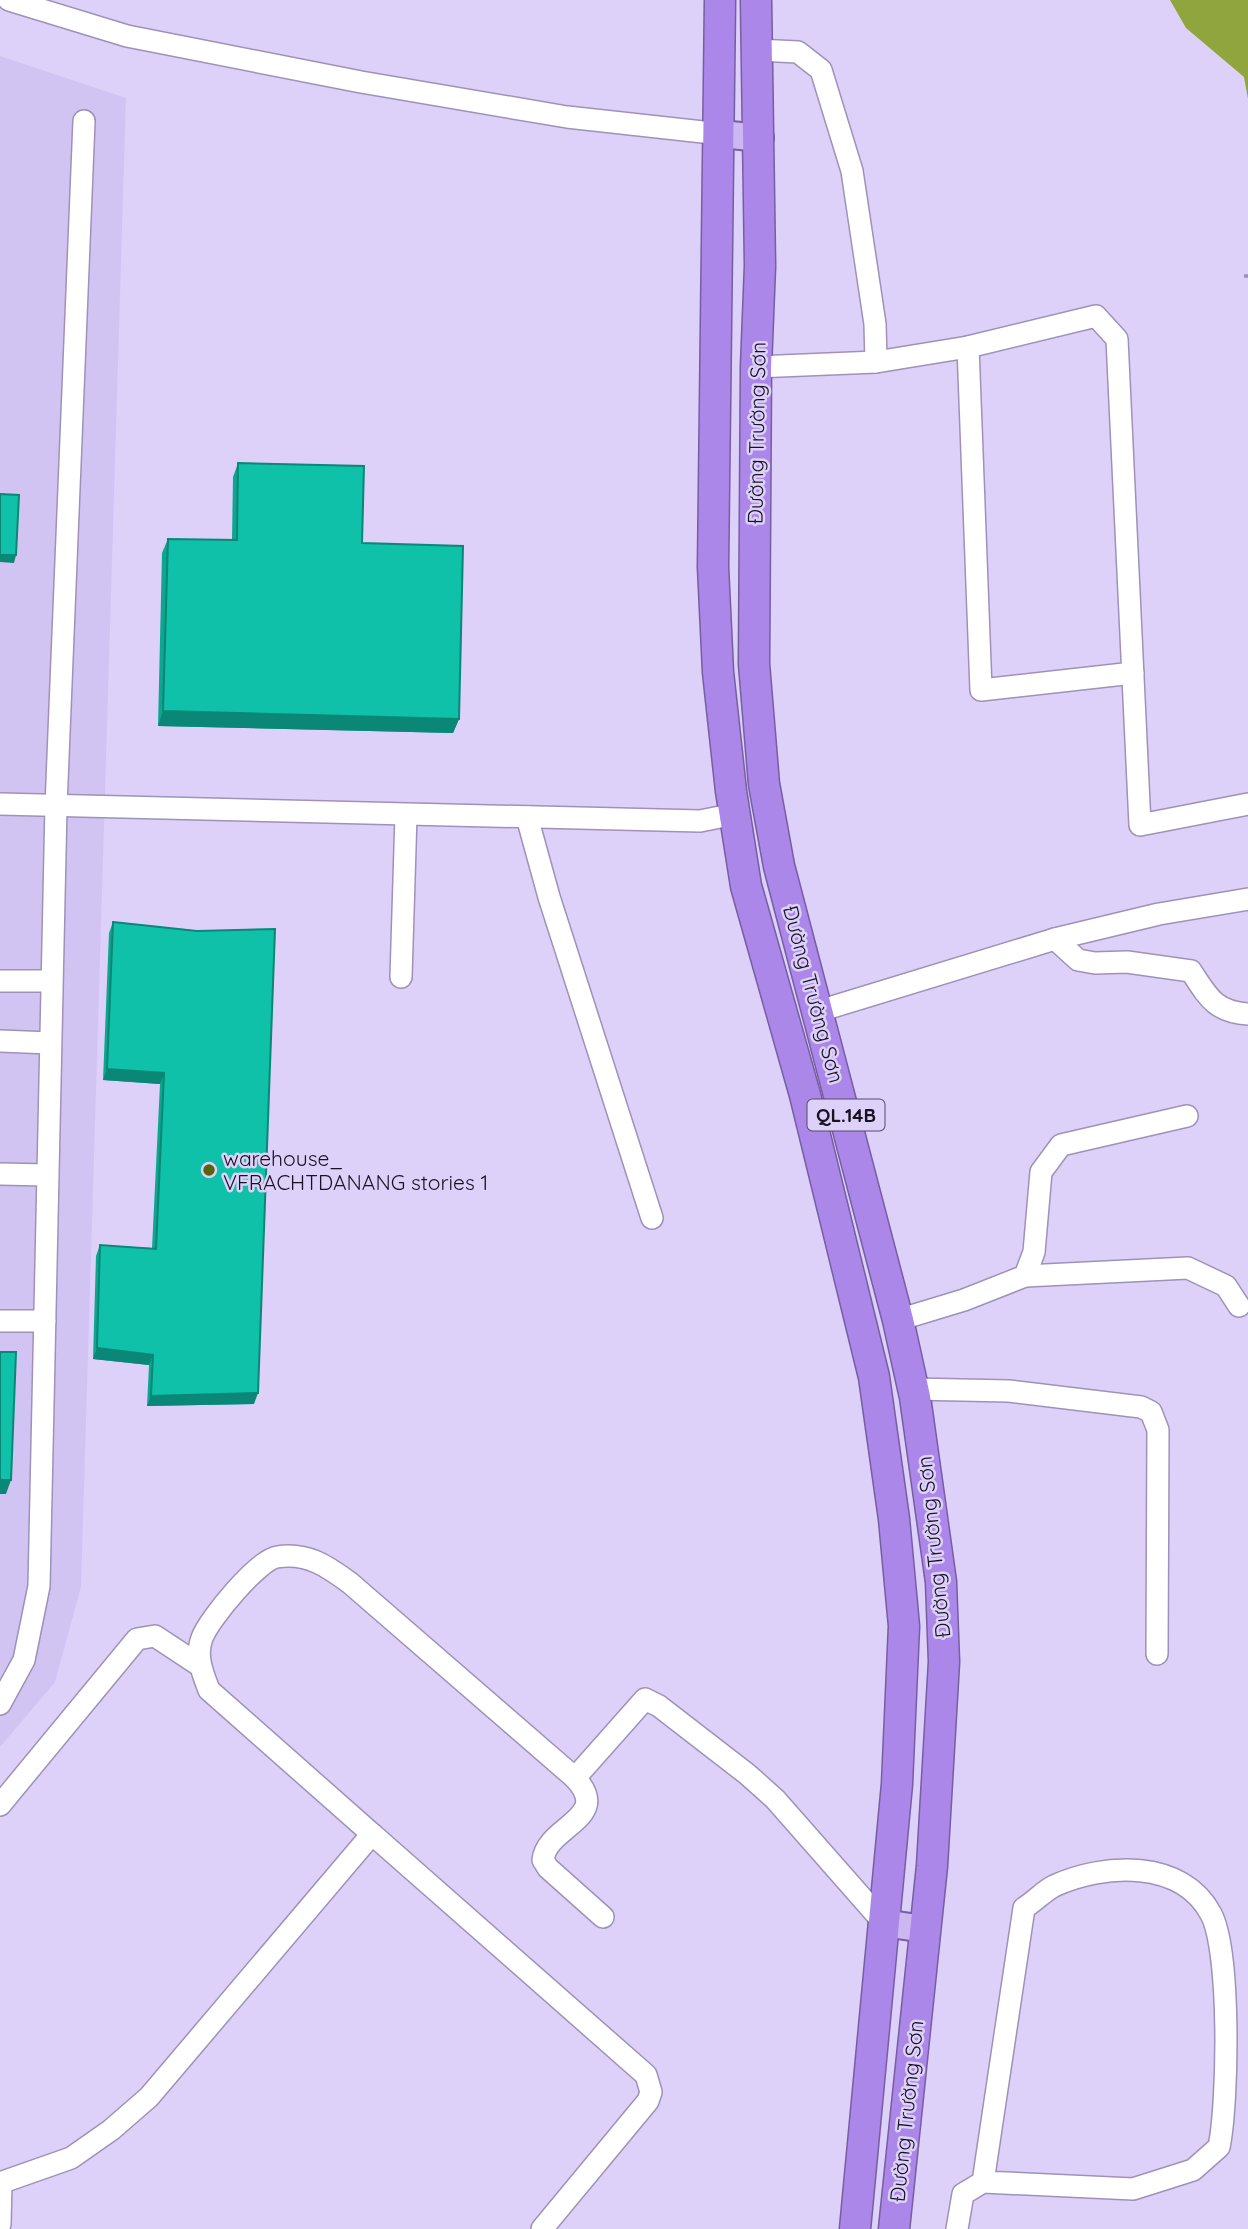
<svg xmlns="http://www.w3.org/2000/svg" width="1248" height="2229" font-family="Quicksand,sans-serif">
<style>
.built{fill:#d2c4f2}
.water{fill:#91a53e}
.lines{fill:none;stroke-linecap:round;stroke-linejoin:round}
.minor-casing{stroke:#9e92b8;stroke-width:24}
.major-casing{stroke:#775ea2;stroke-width:30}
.highway-casing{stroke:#775ea2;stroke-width:33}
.path{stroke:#9b91b0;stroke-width:3.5;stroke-dasharray:5 3.5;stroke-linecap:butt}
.minor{stroke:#fff;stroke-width:21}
.major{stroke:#ccb7f1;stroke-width:26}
.highway{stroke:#aa87e8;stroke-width:30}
.wall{fill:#0da691}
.shaded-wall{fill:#0a8776}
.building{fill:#0fc1a9;stroke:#0a8776;stroke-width:2}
.poi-dot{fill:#56650b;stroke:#ddd1f9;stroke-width:2.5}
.labels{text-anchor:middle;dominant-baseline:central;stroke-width:5;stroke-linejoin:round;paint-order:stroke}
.shield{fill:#ddd1f9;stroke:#534c62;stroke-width:2}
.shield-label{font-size:19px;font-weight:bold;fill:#181321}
.street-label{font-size:21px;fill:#181321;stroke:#ddd1f9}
.poi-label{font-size:21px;fill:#181321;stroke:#ddd1f9;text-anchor:start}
</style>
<rect width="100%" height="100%" fill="#ddd1f9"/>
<!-- built -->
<path class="built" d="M0 56 126 98 81 1587 55 1682 0 1747Z"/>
<!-- water -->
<path class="water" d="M1170 0H1248V99L1244 77 1186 28Z"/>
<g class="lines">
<!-- minor casing -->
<g class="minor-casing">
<g id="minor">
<path d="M9 0 127 36 361 82 567 117 721 134"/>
<path d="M758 50 798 52 821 70 852 171 875 324 876 362 968 347 1096 316 1117 339 1140 825 1248 804"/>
<path d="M968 347 981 690 1133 673"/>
<path d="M756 367 876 362"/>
<path d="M0 804 700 821 735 814"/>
<path d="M527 817 549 897 652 1218"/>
<path d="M1055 939 1078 960 1095 963 1127 962 1191 971C1208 997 1215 1012 1248 1014"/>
<path d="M401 977 406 815"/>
<path d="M0 981H51"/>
<path d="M819 1011 1055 939 1159 914 1248 899"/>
<path d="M0 1041 50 1043"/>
<path d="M0 1174 47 1175"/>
<path d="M1025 1276 1188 1268 1226 1286 1239 1306"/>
<path d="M898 1320 964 1300 1025 1276 1034 1252 1041 1172 1061 1145 1187 1116"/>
<path d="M0 1321H45"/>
<path d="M913 1389 1009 1391 1141 1407 1151 1412 1158 1430 1157 1654"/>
<path d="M0 1704 24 1660 39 1586 56 806 84 121"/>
<path d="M575 1778C613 1819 547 1825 543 1860L548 1868 603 1917"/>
<path d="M0 1805 137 1639 155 1636 199 1665"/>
<path d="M372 1834 209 1690C203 1674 195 1656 202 1638 209 1619 258 1560 277 1557 307 1552 327 1566 350 1583L575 1778 645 1699 659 1706 747 1774 775 1799 884 1923"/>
<path d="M0 2183 71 2158 111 2130 149 2097 372 1834 646 2075 651 2092 648 2101 542 2229"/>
<path d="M0 2224 1 2183"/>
<path d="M957 2229 963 2194 983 2182 1133 2189 1193 2170 1219 2147C1228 2104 1231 1952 1211 1914 1182 1859 1104 1863 1054 1886 1044 1891 1034 1902 1024 1908L983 2182"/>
</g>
</g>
<!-- major casing -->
<g class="major-casing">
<g id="major">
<path d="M721 134 760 138"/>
<path d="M884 1923 924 1929"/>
</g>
</g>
<!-- highway casing -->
<g class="highway-casing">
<g id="highway">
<path d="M720 0 713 567 718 672 731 791 746 886 805 1095 874 1377 894 1519 904 1626 897 1784 855 2229"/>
<path d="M756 0 760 266 756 367 754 664 764 784 779 866 898 1320 915 1397 941 1582 944 1662 932 1866 894 2229"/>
</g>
</g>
<!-- path -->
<path class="path" d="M1244 276H1248"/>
<!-- minor -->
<use href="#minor" class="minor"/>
<!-- major -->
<use href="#major" class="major"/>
<!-- highway -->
<use href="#highway" class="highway"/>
</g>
<!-- wall -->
<g class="wall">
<path d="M238 463 362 543 459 719 453 733 158 726 162 553 168 539 232 540 233 477Z"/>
<path d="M113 922 197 931 254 1404 147 1406 149 1365 93 1359 96 1256 100 1245 152 1248 160 1084 103 1080 109 933Z"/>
</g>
<!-- shaded-wall -->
<g class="shaded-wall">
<path d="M0 555H16L14 563 0 562Z"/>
<path d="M163 711 459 719 453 733 158 726Z"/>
<path d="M107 1069 164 1073 160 1084 103 1080Z"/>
<path d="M97 1348 153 1355 149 1365 93 1359Z"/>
<path d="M258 1393 254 1404 147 1406 151 1396Z"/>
<path d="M0 1480H11L6 1494H0Z"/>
</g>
<!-- building -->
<g class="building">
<path d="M238 463 364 466 362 543 463 546 459 719 163 711 168 539 237 540Z"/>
<path d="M0 494 19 495 16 555H0Z"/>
<path d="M113 922 197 931 275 929 258 1393 151 1396 153 1355 97 1348 100 1245 156 1249 164 1073 107 1069Z"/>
<path d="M0 1352H16L11 1480H0Z"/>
</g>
<!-- markers -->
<circle class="poi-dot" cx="209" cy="1170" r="7"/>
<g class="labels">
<!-- shield labels -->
<rect class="shield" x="807.5" y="1099.5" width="77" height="31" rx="5"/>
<g class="shield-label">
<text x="846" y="1115">QL.14B</text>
</g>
<!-- street labels -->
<g class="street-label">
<text transform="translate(756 433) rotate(-89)">Đường Trường Sơn</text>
<text transform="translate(814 994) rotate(75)">Đường Trường Sơn</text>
<text transform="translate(933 1547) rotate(-96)">Đường Trường Sơn</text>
<text transform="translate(906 2111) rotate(-84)">Đường Trường Sơn</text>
</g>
<!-- poi labels -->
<g class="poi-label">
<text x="223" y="1158">warehouse_<tspan x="223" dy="24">VFRACHTDANANG stories 1</tspan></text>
</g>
</g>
</svg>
